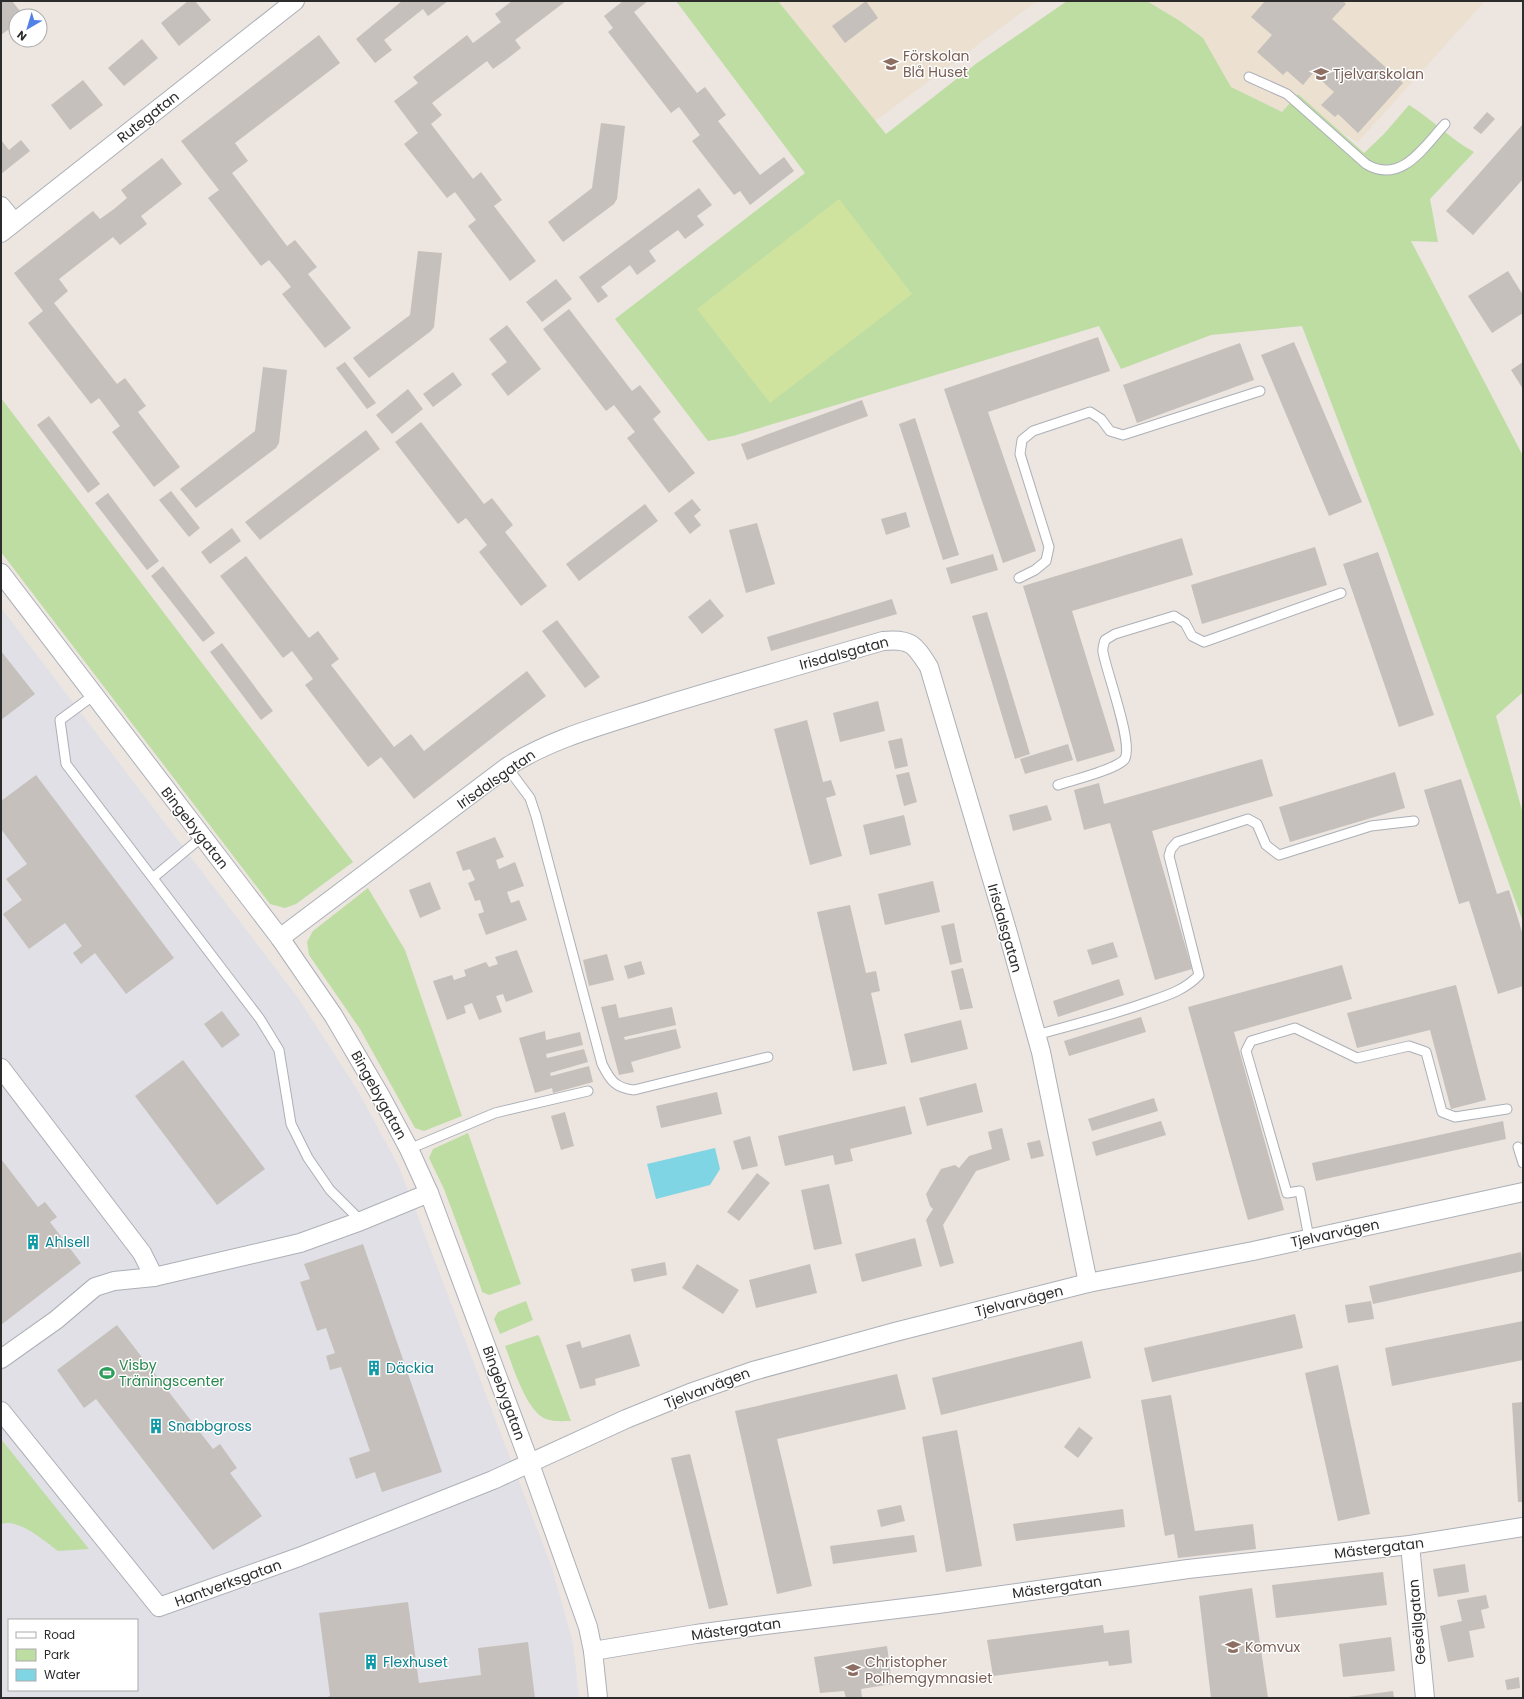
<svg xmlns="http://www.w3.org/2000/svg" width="1524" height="1699" font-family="Poppins,sans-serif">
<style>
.industrial{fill:#e0e0e6;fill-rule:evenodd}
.education{fill:#ece0d1}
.green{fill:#bedda3}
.pitch{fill:#cfe39f}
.water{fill:#7fd5e3}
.building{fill:#c5c0bb}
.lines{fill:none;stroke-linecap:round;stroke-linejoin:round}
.lane-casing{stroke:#acb0b7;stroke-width:11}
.street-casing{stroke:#acb0b7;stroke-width:20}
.lane{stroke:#fff;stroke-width:9}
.street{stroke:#fff;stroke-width:18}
.labels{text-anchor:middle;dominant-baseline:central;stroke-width:3;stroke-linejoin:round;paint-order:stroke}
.education-label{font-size:14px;fill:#785e54;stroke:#fff;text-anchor:start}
.street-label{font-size:14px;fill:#2c2c2c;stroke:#fff}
.culture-label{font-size:14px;fill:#0d838f;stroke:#fff;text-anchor:start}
.leisure-label{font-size:14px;fill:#27864d;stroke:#fff;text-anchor:start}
</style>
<rect width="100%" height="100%" fill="#ece5e0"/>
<!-- industrial -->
<path class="industrial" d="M1 608 298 998 358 1091 399 1167 552 1568 573 1643 579 1698H1ZM9 1620H137V1690H9Z"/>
<!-- education -->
<g class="education">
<path d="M778 1H1039L1022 12 875 121Z"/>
<path d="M1147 1H1485L1358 142 1341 132 1298 95 1282 112 1231 87 1203 38 1180 21Z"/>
</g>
<!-- green -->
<g class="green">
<path d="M676 1H778L886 134 977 63 1067 1H1147L1180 21 1203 38 1231 87 1282 112 1298 94 1364 153 1384 134 1409 105C1432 119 1450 139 1474 152L1430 199 1438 242 1411 241 1523 456V692L1496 716 1523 814V922L1387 549 1302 326 1211 335 1121 369 1099 326 733 436 708 441 615 319 805 173Z"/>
<path d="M1 398 353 862 296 904 285 908 270 904 1 552Z"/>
<path d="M368 888 405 950 462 1116 424 1131 415 1128 360 1029 309 955 307 942 313 931Z"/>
<path d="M468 1133 521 1284 489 1295 482 1292 481 1288 444 1189 429 1158 433 1149Z"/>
<path d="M526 1301 533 1320 500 1334 494 1319 498 1312Z"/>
<path d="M538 1335 540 1338 571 1421C563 1421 554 1422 546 1419 526 1411 513 1366 505 1346Z"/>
<path d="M1 1439 89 1549 58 1551C45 1541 18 1518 1 1524Z"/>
</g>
<!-- pitch -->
<path class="pitch" d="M839 199 912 294 770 403 697 309Z"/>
<!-- water -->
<path class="water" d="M715 1148 720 1169 710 1185 656 1199 647 1164Z"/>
<!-- building -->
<g class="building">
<path d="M2 1H12L24 16H16V24L1 35Z"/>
<path d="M188 1H195L211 20 179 46 161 23Z"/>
<path d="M402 1H448L428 16 423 9 384 40 392 50 375 63 356 39Z"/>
<path d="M512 1H566L515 40 521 48 507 59 493 69 487 61 432 103 442 115 431 124 473 179 481 172 502 200 494 206 536 261 510 281 468 226 476 220 455 192 447 198 404 144 418 133 394 101 418 83 413 77 467 35 473 43 501 22 495 14Z"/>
<path d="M623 1H648L634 12 697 93 705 87 726 115 718 121 760 175 784 157 794 171 750 205 740 191 734 195 692 141 700 135 679 107 671 113 608 32 613 28 604 16Z"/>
<path d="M866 1 878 18 845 43 832 26Z"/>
<path d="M1265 1H1343L1346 4 1332 19 1403 83 1358 133 1338 114 1335 117 1321 105 1334 92 1313 73 1303 85 1287 71 1283 75 1257 52 1272 35 1251 17Z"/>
<path d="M319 35 340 63 235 143 248 161 232 173 287 246 295 240 317 267 308 274 351 328 325 348 282 294 291 287 280 273 269 260 261 266 208 198 219 190 181 141Z"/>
<path d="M142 39 158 58 124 86 108 68Z"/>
<path d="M83 80 103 105 70 130 51 105Z"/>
<path d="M1487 112 1495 119 1481 134 1473 128Z"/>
<path d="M601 123 625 126 617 199 614 204 563 242 548 222 592 188Z"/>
<path d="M1523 124V179L1473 235 1446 211Z"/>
<path d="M1 140 9 150 21 140 30 151 1 174Z"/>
<path d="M162 158 182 184 141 216 147 224 120 245 113 237 59 279 68 291 54 303 117 384 125 378 146 406 138 412 180 467 154 487 112 432 120 426 99 398 91 404 28 323 43 311 14 273 93 211 100 219 114 209 127 198 121 190Z"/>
<path d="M699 188 712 205 697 216 704 225 685 239 678 230 664 240 649 251 656 261 637 275 630 265 601 287 608 296 598 303 579 277Z"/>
<path d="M418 251 442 253 434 327 431 331 369 378 353 358 410 315Z"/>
<path d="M1508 271 1523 295V313L1492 333 1468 296Z"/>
<path d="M556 279 572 299 542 322 526 302Z"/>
<path d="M569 309 632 391 640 385 661 412 653 419 695 473 669 493 627 438 635 432 614 405 606 411 543 329Z"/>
<path d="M507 325 541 369 508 396 491 374 507 362 489 339Z"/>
<path d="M1098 337 1110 371 988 412 1036 551 1003 563 944 389Z"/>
<path d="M1294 342 1362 502 1329 516 1261 355Z"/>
<path d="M1240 343 1254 380 1137 423 1123 385Z"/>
<path d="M345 362 376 403 367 409 336 368Z"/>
<path d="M1523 362V389L1511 370Z"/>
<path d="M263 367 287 370 279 443 276 448 196 508 180 489 255 431Z"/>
<path d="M453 372 462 385 433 407 423 394Z"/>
<path d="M408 389 423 409 392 434 376 415Z"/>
<path d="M862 400 868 416 747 460 741 444Z"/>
<path d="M49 416 100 484 88 493 37 425Z"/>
<path d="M915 418 959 555 943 560 899 424Z"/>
<path d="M421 422 484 504 492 498 513 525 505 532 547 586 521 606 479 552 487 545 466 518 458 524 395 442Z"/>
<path d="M366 430 380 449 260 540 245 522Z"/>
<path d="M171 491 200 528 189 537 159 500Z"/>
<path d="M108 493 159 561 147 570 95 503Z"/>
<path d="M692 499 701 510 694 516 701 525 690 534 674 513Z"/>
<path d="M645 504 658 521 579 581 566 564Z"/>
<path d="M906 512 910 527 886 535 881 519Z"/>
<path d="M757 523 775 584 746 593 729 530Z"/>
<path d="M232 528 241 541 210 564 201 552Z"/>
<path d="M1182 538 1193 575 1072 611 1115 751 1077 762 1023 586Z"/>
<path d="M1315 547 1327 585 1202 624 1191 585Z"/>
<path d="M1378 552 1434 715 1399 727 1343 564Z"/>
<path d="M993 554 998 570 951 584 946 568Z"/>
<path d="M246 556 309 638 318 631 339 659 331 665 394 747 411 734 424 751 527 671 546 696 414 799 381 757 368 767 305 685 313 679 292 651 283 658 220 576Z"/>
<path d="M163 566 215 633 203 642 151 576Z"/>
<path d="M710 599 724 616 702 634 688 617Z"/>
<path d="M892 599 897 614 771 651 767 637Z"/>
<path d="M987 612 1030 754 1015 759 972 616Z"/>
<path d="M557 620 600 677 585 688 542 631Z"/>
<path d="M222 643 273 711 261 720 210 652Z"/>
<path d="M1 651 35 694 1 720Z"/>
<path d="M878 701 885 731 840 742 833 713Z"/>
<path d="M807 720 823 782 831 780 836 795 826 798 842 856 810 865 774 729Z"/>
<path d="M902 738 908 766 895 769 888 741Z"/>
<path d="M1068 744 1073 760 1025 774 1020 759Z"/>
<path d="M1262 759 1273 796 1152 831 1192 969 1155 980 1110 823 1084 830 1074 790 1099 783 1104 804Z"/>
<path d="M909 772 917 802 904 806 896 775Z"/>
<path d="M1395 772 1405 808 1290 842 1279 807Z"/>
<path d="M36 775 174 958 126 994 95 953 81 964 73 953 82 946 65 923 29 949 3 914 22 900 6 879 27 864 1 829V801Z"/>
<path d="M1461 779 1497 894 1509 890 1523 935V986L1498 994 1469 901 1459 904 1424 790Z"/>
<path d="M1047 805 1052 820 1013 831 1009 815Z"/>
<path d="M904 815 911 845 870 855 863 825Z"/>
<path d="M495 837 504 857 496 860 499 869 515 862 524 886 507 892 511 903 519 900 527 920 486 935 478 914 484 912 480 900 475 901 468 883 475 880 470 869 463 871 456 852Z"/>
<path d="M933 881 940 912 885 925 878 894Z"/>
<path d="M430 882 441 909 420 918 409 890Z"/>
<path d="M850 905 866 973 876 971 880 991 871 993 887 1064 853 1071 817 912Z"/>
<path d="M954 923 962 962 950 965 941 926Z"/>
<path d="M1113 942 1118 957 1092 965 1087 950Z"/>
<path d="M517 950 533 992 506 1002 503 994 496 996 502 1012 479 1020 472 1003 464 1006 466 1013 447 1020 433 981 452 975 454 980 466 976 464 970 486 962 489 967 498 964 495 957Z"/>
<path d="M607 954 614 980 589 986 583 960Z"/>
<path d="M641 961 645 974 628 979 624 966Z"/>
<path d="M1342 965 1352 999 1234 1032 1284 1210 1248 1220 1188 1007Z"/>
<path d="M963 968 973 1008 960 1010 951 971Z"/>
<path d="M1119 979 1124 995 1058 1017 1053 1001Z"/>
<path d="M1456 985 1486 1100 1451 1109 1430 1030 1357 1048 1347 1013Z"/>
<path d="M616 1004 619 1018 672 1007 676 1025 624 1037 625 1040 676 1029 681 1048 631 1062 634 1072 619 1075 601 1007Z"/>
<path d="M222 1011 240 1035 222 1048 204 1024Z"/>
<path d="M1141 1017 1146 1032 1069 1056 1064 1041Z"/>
<path d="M961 1020 968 1049 911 1063 904 1034Z"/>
<path d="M545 1031 546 1040 580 1032 583 1045 546 1054 547 1058 584 1049 588 1062 550 1073 551 1076 589 1066 593 1082 553 1093 552 1088 535 1093 519 1038Z"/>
<path d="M183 1060 265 1169 217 1205 135 1096Z"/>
<path d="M976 1083 983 1112 927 1126 919 1098Z"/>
<path d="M717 1092 722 1114 661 1128 656 1106Z"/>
<path d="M1154 1098 1158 1111 1092 1131 1088 1119Z"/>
<path d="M905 1106 912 1134 850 1149 853 1161 835 1165 833 1155 785 1166 778 1136Z"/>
<path d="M565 1112 574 1146 561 1150 551 1116Z"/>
<path d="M1161 1121 1166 1135 1096 1156 1092 1142Z"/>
<path d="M1503 1121 1506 1139 1316 1181 1312 1163Z"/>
<path d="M1002 1128 1010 1160 976 1171 943 1225 954 1263 940 1267 926 1220 933 1209 930 1206 926 1194 941 1169 955 1165 959 1168 969 1156 992 1149 988 1132Z"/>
<path d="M750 1136 758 1166 742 1170 733 1141Z"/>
<path d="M1040 1140 1044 1156 1031 1159 1027 1143Z"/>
<path d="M1 1159 38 1207 45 1202 57 1217 50 1222 81 1263 1 1325Z"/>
<path d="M757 1173 770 1183 739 1221 727 1212Z"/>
<path d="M829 1184 842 1244 814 1250 801 1190Z"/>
<path d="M915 1238 922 1266 862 1282 855 1254Z"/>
<path d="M363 1244 442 1472 382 1492 375 1472 356 1479 349 1458 370 1451 341 1367 330 1370 326 1356 335 1353 326 1328 317 1331 300 1282 310 1279 304 1264Z"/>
<path d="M1521 1252 1523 1271 1373 1304 1369 1286Z"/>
<path d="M665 1262 667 1275 634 1282 631 1269Z"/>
<path d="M697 1264 739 1290 723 1314 682 1288Z"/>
<path d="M810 1264 817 1293 756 1308 749 1280Z"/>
<path d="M1371 1301 1374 1319 1348 1323 1345 1305Z"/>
<path d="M1295 1314 1303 1348 1152 1382 1144 1348Z"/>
<path d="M1523 1321V1360L1392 1386 1385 1348Z"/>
<path d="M117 1325 213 1449 220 1444 237 1468 230 1473 262 1516 213 1550 96 1399 84 1408 57 1370Z"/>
<path d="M630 1334 640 1366 595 1379 596 1385 580 1389 566 1345 580 1341 582 1348Z"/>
<path d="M1082 1341 1091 1378 941 1415 932 1378Z"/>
<path d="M1338 1365 1370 1514 1338 1521 1305 1373Z"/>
<path d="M897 1374 906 1409 777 1439 812 1586 777 1594 735 1411Z"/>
<path d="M1171 1395 1195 1531 1253 1524 1256 1549 1178 1558 1174 1534 1165 1536 1141 1400Z"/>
<path d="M1523 1402V1502H1518L1512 1403Z"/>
<path d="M1079 1427 1093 1438 1078 1458 1064 1447Z"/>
<path d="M957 1430 982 1566 946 1572 922 1437Z"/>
<path d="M690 1454 728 1605 709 1609 671 1458Z"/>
<path d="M901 1505 905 1521 881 1527 877 1510Z"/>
<path d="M1123 1509 1125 1527 1016 1541 1013 1524Z"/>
<path d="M914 1535 917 1552 833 1564 830 1546Z"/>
<path d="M1465 1564 1469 1592 1438 1597 1433 1569Z"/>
<path d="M1383 1572 1387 1605 1276 1618 1272 1585Z"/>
<path d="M1252 1588 1268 1698H1211L1199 1596Z"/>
<path d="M1486 1595 1489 1608 1481 1610 1485 1628 1469 1631 1474 1657 1448 1662 1440 1626 1462 1621 1457 1600Z"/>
<path d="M408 1602 419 1683 481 1675 478 1648 528 1642 535 1698H325L330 1696 319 1613Z"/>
<path d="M1103 1625 1104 1633 1129 1630 1132 1663 1109 1666 1108 1661 993 1676 987 1640Z"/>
<path d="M1391 1637 1395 1671 1343 1677 1339 1644Z"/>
<path d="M887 1646 892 1684 861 1689 862 1698H846L844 1691 820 1693 814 1657Z"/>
<path d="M1519 1677 1520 1688 1507 1690 1505 1680Z"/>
<path d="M1393 1691 1394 1698H1348V1697Z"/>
</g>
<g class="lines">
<!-- lane casing -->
<g class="lane-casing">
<g id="lane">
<path d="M1249 77 1287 94 1366 164C1401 185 1424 147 1445 124"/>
<path d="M1019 578 1035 570 1046 561 1049 547 1020 454 1022 440 1033 431 1090 412 1101 419 1110 431 1123 435 1260 391"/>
<path d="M94 695 60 720 66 764 260 1019 279 1050 291 1124 308 1158 330 1190 361 1221"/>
<path d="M507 767 530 798 536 816 602 1064C610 1080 615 1088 634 1090L768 1057"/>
<path d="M1058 785C1073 780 1114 770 1124 760 1135 747 1106 671 1103 652 1102 649 1104 644 1105 640L1115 634 1174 616 1185 623 1192 636 1204 642 1341 593"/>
<path d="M154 877 202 837"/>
<path d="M1036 1035C1072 1025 1109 1016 1145 1003 1165 996 1184 991 1199 975L1169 856 1171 849 1177 842 1248 819 1257 824 1266 845 1279 855 1371 826 1414 821"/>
<path d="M1518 1147 1523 1163"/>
<path d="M409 1149 495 1113 588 1091"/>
<path d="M1309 1238 1300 1191 1287 1193 1246 1051 1251 1041 1295 1028 1357 1058 1409 1046 1426 1052 1442 1112 1455 1117 1507 1109"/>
</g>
</g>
<!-- street casing -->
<g class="street-casing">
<g id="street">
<path d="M1 206 14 222"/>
<path d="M1 233 295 1"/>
<path d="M1 573 280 938 333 1015 380 1095 409 1149 429 1193 530 1464 588 1627 593 1651 598 1698"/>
<path d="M280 938 507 767C552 738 604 725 656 708 731 685 807 663 883 641 911 638 915 645 929 667L1007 930 1041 1052 1088 1283"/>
<path d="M1 1068 142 1253 154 1277 114 1281 95 1287 56 1320 1 1359"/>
<path d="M154 1277 300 1243 361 1221 429 1193"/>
<path d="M1 1411 159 1607 299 1557 493 1480 626 1419 690 1393 753 1371 895 1332 1088 1283 1253 1251 1523 1192"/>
<path d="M1410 1545 1425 1698"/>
<path d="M593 1651 696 1634 773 1624 938 1604 1188 1569 1410 1545 1523 1527"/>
</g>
</g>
<!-- lane -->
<use href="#lane" class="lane"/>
<!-- street -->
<use href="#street" class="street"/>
</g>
<!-- icons -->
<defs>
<g id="school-bare" transform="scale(1.2)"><path d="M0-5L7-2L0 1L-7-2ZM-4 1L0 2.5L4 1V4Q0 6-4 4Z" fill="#8d6e63" stroke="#fff" stroke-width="2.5" paint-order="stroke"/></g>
<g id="building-bare" transform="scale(1.2)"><path d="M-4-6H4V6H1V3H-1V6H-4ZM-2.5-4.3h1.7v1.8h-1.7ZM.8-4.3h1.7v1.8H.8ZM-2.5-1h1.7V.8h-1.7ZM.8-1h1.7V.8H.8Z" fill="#0f9aa8" stroke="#fff" stroke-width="2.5" paint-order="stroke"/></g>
<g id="stadium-bare" transform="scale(1.2)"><path d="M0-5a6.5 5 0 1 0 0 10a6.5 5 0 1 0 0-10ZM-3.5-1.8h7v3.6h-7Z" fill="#2e9e5b" stroke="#fff" stroke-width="2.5" paint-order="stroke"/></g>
</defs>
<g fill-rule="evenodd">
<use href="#school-bare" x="891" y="64"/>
<use href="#school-bare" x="1321" y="74"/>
<use href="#building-bare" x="33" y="1242"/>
<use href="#building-bare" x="374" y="1368"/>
<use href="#stadium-bare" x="107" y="1373"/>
<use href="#building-bare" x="156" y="1426"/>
<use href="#school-bare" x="1233" y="1647"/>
<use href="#building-bare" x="371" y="1662"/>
<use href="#school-bare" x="853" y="1670"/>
</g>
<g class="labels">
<!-- education labels -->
<g class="education-label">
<text x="903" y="56">Förskolan<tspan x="903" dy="16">Blå Huset</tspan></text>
<text x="1333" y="74">Tjelvarskolan</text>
<text x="1245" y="1647">Komvux</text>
<text x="865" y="1662">Christopher<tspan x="865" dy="16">Polhemgymnasiet</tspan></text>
</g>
<!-- street labels -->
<g class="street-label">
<text transform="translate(148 117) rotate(-38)">Rutegatan</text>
<text transform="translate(844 653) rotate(-15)">Irisdalsgatan</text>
<text transform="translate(496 779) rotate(-35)">Irisdalsgatan</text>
<text transform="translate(195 828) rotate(52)">Bingebygatan</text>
<text transform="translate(1005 928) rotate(74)">Irisdalsgatan</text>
<text transform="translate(379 1095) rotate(61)">Bingebygatan</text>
<text transform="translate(1335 1233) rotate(-12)">Tjelvarvägen</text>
<text transform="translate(1019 1301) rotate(-14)">Tjelvarvägen</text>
<text transform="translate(707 1388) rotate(-21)">Tjelvarvägen</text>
<text transform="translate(504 1393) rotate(70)">Bingebygatan</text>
<text transform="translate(1379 1548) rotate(-7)">Mästergatan</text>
<text transform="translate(228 1583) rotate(-20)">Hantverksgatan</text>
<text transform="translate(1057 1587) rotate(-8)">Mästergatan</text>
<text transform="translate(1417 1622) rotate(-95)">Gesällgatan</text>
<text transform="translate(736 1629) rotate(-8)">Mästergatan</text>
</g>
<!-- culture labels -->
<g class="culture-label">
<text x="45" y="1242">Ahlsell</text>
<text x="386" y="1368">Däckia</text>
<text x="168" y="1426">Snabbgross</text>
<text x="383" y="1662">Flexhuset</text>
</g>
<!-- leisure labels -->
<g class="leisure-label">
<text x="119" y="1365">Visby<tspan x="119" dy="16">Träningscenter</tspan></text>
</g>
</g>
<!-- border -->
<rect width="1524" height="1699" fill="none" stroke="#2c2c2c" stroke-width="4"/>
<!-- legend -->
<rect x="8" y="1619" width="130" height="72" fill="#ffffff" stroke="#ababab"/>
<rect x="16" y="1632" width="20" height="6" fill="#ffffff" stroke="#ababab"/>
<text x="44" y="1639" font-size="12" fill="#2c2c2c">Road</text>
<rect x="16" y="1649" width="20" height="12" fill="#bedda3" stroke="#ababab"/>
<text x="44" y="1659" font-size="12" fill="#2c2c2c">Park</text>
<rect x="16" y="1669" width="20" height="12" fill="#7fd5e3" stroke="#ababab"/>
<text x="44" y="1679" font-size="12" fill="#2c2c2c">Water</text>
<!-- north arrow -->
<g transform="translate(28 28) rotate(218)"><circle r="19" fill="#ffffff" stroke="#ababab"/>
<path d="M0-3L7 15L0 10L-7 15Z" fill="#5281e7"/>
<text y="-6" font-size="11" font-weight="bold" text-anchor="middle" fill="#2c2c2c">N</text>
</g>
</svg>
